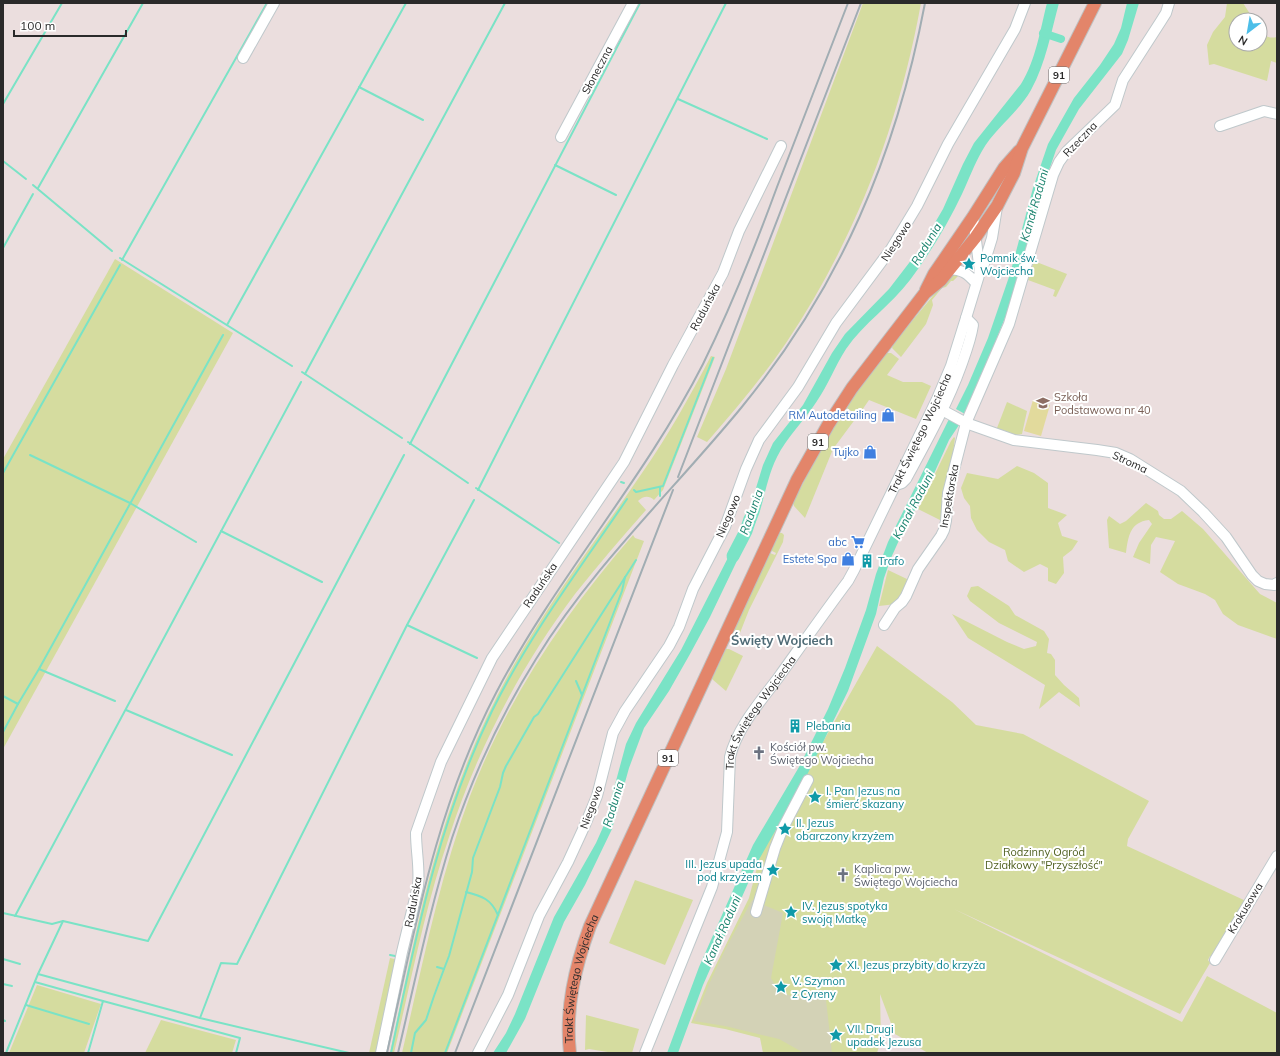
<svg xmlns="http://www.w3.org/2000/svg" width="1280" height="1056" font-family="Mulish,sans-serif">
<style>
.green{fill:#d5dc9f}
.cemetery{fill:#d3d2b6}
.pitch{fill:#e2da9c}
.water{fill:#7ae3c6}
.lines{fill:none;stroke-linecap:round;stroke-linejoin:round}
.stream{stroke:#7ae3c6;stroke-width:2}
.canal{stroke:#7ae3c6;stroke-width:8}
.river{stroke:#7ae3c6;stroke-width:13}
.minor-casing{stroke:#bfc8cb;stroke-width:12}
.major-casing{stroke:#bfbfbf;stroke-width:14}
.minor{stroke:#fff;stroke-width:10}
.major{stroke:#e3856a;stroke-width:12}
.rail{stroke:#a1adb3;stroke-width:2}
.labels{text-anchor:middle;dominant-baseline:central;stroke-width:4;stroke-linejoin:round;paint-order:stroke}
.shield{fill:#fff;stroke:#6a6a6a;stroke-width:1}
.shield-label{font-size:10px;font-weight:bold;fill:#2a2a2a}
.street-label{font-size:11px;fill:#2a2a2a;stroke:#fff}
.culture-label{font-size:11px;fill:#0d838f;stroke:#fff;text-anchor:start}
.education-label{font-size:11px;fill:#785e54;stroke:#fff;text-anchor:start}
.shop-label{font-size:11px;fill:#366cbe;stroke:#fff;text-anchor:end}
.worship-label{font-size:11px;fill:#5b616d;stroke:#fff;text-anchor:start}
.park-label{font-size:11px;fill:#506021;stroke:#fff}
.water-label{font-size:12px;font-style:italic;fill:#19826d;stroke:#fff}
.quarter-label{font-size:13px;font-weight:bold;fill:#4f6b76;stroke:#fff}
</style>
<rect width="100%" height="100%" fill="#ebdede"/>
<!-- green -->
<g class="green">
<path d="M863 3H921C899 125 855 240 786 343 762 378 735 410 707 442L697 437 726 369Z"/>
<path d="M1227 3H1243L1254 20H1236V44H1260V29C1265 36 1268 39 1277 37V63L1271 61 1267 81 1214 64 1209 65 1207 45 1213 32 1225 17Z"/>
<path d="M115 259 233 333 3 749V459Z"/>
<path d="M1034 261 1067 274 1056 297 1053 296 1055 290 1028 280Z"/>
<path d="M953 274H960L953 281H951L946 287 942 288 932 300 933 305 926 324 901 357 892 348 894 343 946 280Z"/>
<path d="M886 353H891L899 359 887 375 903 382H922L931 386 916 419 869 400 858 416 847 408V406Z"/>
<path d="M711 356 715 357 663 490 654 500C649 495 643 496 638 501L646 510C622 537 598 565 575 594 520 667 477 750 449 837 425 907 411 981 394 1053H390C406 981 419 907 441 837 459 778 482 722 512 668 550 600 598 538 642 473 668 436 690 396 711 356Z"/>
<path d="M1007 402 1027 411 1022 434 1016 435 997 428Z"/>
<path d="M848 414 856 418 833 449 805 518 794 506 793 503 809 472 841 415Z"/>
<path d="M954 437 955 438 944 522 918 509 951 441Z"/>
<path d="M1017 466 1034 473 1048 483V508L1067 515 1058 523 1062 536 1078 541 1072 550 1063 557 1064 573 1056 584 1048 581V568L1040 564 1024 572 1008 561 1005 550 989 542 977 530 971 518 970 506 964 498 961 488 967 473 998 479Z"/>
<path d="M1146 503 1158 511 1159 515 1164 519H1171L1182 511 1203 529 1260 594 1277 603V639L1238 625 1223 614 1215 600 1205 594 1178 584 1160 572 1175 541 1156 537 1151 545 1150 564 1133 557 1139 543 1152 524 1149 520C1130 522 1128 537 1126 553L1109 548 1107 520 1109 516 1120 524 1126 521Z"/>
<path d="M779 533H782L784 535 783 542 749 610 738 638 732 642 731 636 770 553 775 555 776 553 772 551V549Z"/>
<path d="M633 535 635 538 644 541 447 1053H402C422 967 439 879 470 796 507 699 565 613 633 535Z"/>
<path d="M888 570 909 580 896 604 879 606Z"/>
<path d="M978 586 1009 606 1015 615 1044 631 1049 639 1047 653 1051 654 1055 660V675L1064 685 1079 698 1080 707 1059 692 1039 709 1045 685 968 638 952 614 1007 642 1024 649 1036 646 1037 642 999 623 970 601 967 596 971 587Z"/>
<path d="M877 646 952 702 976 725 1023 734 1149 801 1128 839 1127 846 1246 901 1214 956H1210L1208 960 1210 963 1180 1014 954 909 1182 1022 1207 976 1277 1013V1053H928L895 1034 880 994 881 1040 877 1053H763L760 1038 725 1029 691 1023 707 983 749 898 761 852Z"/>
<path d="M726 649H729L743 656 726 691 712 679Z"/>
<path d="M635 880 693 900 665 965 609 943Z"/>
<path d="M390 958 404 961 384 1053H369Z"/>
<path d="M37 985 101 1004 84 1053H9Z"/>
<path d="M586 1015 639 1029 632 1053H614L589 1049 585 1050Z"/>
<path d="M161 1020 236 1040 232 1053H145Z"/>
</g>
<!-- cemetery -->
<path class="cemetery" d="M752 900 783 913 771 978 778 990 791 996H812L826 1000 832 1053H804L779 1039 725 1026 694 1021 709 984 726 948Z"/>
<!-- pitch -->
<path class="pitch" d="M1033 400 1050 405 1041 436 1024 431Z"/>
<!-- water -->
<g class="water">
<path d="M1047 3H1059C1051 32 1046 63 1031 90 1018 113 995 128 982 151 974 165 969 179 962 194 948 224 930 253 910 280 891 305 864 323 846 349 835 366 828 385 817 401 805 420 786 438 777 457 768 475 765 495 759 514 756 522 752 530 748 537L740 533 749 511 763 465 773 443 803 405 832 353 845 334 889 289 919 250 943 209 963 164 974 143 1021 84C1036 60 1040 30 1047 3Z"/>
<path d="M1127 3H1139L1128 40 1122 54 1079 109 1056 150 1043 188 1031 236 1007 313 980 380 965 414 956 409 968 385 988 338 1010 274 1033 188 1048 144 1074 98 1100 65 1114 44 1121 28Z"/>
<path d="M949 419 959 425 949 440 928 487 905 527 891 558 884 578 876 614 848 691 808 773 757 863 703 985 678 1053H667L699 967 753 845 799 767 828 709 845 668 866 610 876 574 888 542Z"/>
<path d="M738 538 746 542 710 617 690 654 669 691 644 728 629 768 612 829 585 885 564 922 525 1019 506 1053H493L506 1033 515 1014 554 917 596 843 604 825 626 744 636 723 681 650Z"/>
</g>
<g class="lines">
<!-- stream -->
<g class="stream">
<path d="M359 87 423 120"/>
<path d="M678 99 767 139"/>
<path d="M3 104 62 3"/>
<path d="M3 161 26 179"/>
<path d="M555 165 616 195"/>
<path d="M33 185 112 251"/>
<path d="M38 188 143 3"/>
<path d="M3 248 33 194"/>
<path d="M120 258 292 366"/>
<path d="M122 260 267 3"/>
<path d="M227 325 406 3"/>
<path d="M302 372 402 438"/>
<path d="M305 374 505 3"/>
<path d="M408 442 468 483"/>
<path d="M410 444 640 3"/>
<path d="M30 455 130 503 196 542"/>
<path d="M3 473 120 265"/>
<path d="M621 482 624 483"/>
<path d="M660 487V496"/>
<path d="M476 488 559 543"/>
<path d="M478 490 726 3"/>
<path d="M634 490 636 492 663 486 713 358"/>
<path d="M221 531 322 582"/>
<path d="M407 625 477 658"/>
<path d="M39 669 115 701"/>
<path d="M576 681 582 695"/>
<path d="M3 696 18 704"/>
<path d="M126 710 232 755"/>
<path d="M3 732 18 704 39 669 223 335"/>
<path d="M466 892C482 896 491 899 498 915"/>
<path d="M3 913 52 924 63 921 148 941 404 455"/>
<path d="M15 916 301 382"/>
<path d="M63 921 38 974 200 1018"/>
<path d="M390 955 395 956"/>
<path d="M3 959 20 964"/>
<path d="M444 969 449 956 472 872 473 858 500 787 503 773 506 766 534 717 538 714 636 560"/>
<path d="M35 982 103 1001"/>
<path d="M3 984 12 986"/>
<path d="M26 1005 89 1024"/>
<path d="M3 1020 5 1021"/>
<path d="M6 1053 38 974"/>
<path d="M88 1053 103 1001 240 1038 236 1053"/>
<path d="M349 1053 200 1018 221 963 237 964 407 625 474 500"/>
<path d="M391 1053C416 935 439 820 492 711 529 636 580 568 627 499"/>
<path d="M411 1053 415 1033 426 1020 434 996 444 969 437 967"/>
<path d="M445 1053 622 591 625 577"/>
</g>
<!-- canal -->
<path class="canal" d="M1043 33 1061 39"/>
<!-- river -->
<path class="river" d="M733 556 746 531 750 519"/>
<!-- minor casing -->
<g class="minor-casing">
<g id="minor">
<path d="M243 58 274 3"/>
<path d="M1220 126 1264 111 1277 114"/>
<path d="M561 137 633 3"/>
<path d="M973 217 980 272"/>
<path d="M949 269C963 270 967 273 976 283"/>
<path d="M942 410 966 423 1014 440 1097 450 1116 453 1130 459 1181 491 1203 512 1226 537 1252 575 1258 581 1265 584 1274 585 1277 583"/>
<path d="M896 485 902 483 906 479C926 442 947 405 961 366 966 352 971 339 973 325L966 318"/>
<path d="M884 625 895 608 902 602 906 596 918 569 941 536 944 530 946 521 948 493 966 423 1009 324 1053 175 1059 162 1067 151 1115 105 1123 80 1161 21 1166 13 1169 3"/>
<path d="M756 912 775 848 783 828 808 780"/>
<path d="M1215 960 1277 856"/>
<path d="M381 1053 402 952 418 886C420 868 416 851 416 833L441 762 492 658 624 462 673 365 723 273 739 231 781 146"/>
<path d="M478 1053 508 995 539 916 568 862 585 825 597 796 613 733 625 711 669 646 679 627 693 589 725 527 746 469 759 440 798 387 836 323 891 249 917 206 948 144 1015 29 1025 3"/>
<path id="s1" d="M645 1053 712 887 727 832 730 757C737 728 760 702 778 678 801 646 824 613 848 581L854 570 937 399 951 366 966 318 980 272 984 264 992 238 997 207"/>
</g>
</g>
<!-- major casing -->
<g class="major-casing">
<g id="major">
<path d="M926 290 934 274 973 217 1004 168 1019 151"/>
<path id="s2" d="M570 1053C565 1009 575 967 590 926L797 480 828 425 852 388 925 293 941 280 975 238 997 206 1014 173 1022 148 1095 3"/>
</g>
</g>
<!-- minor -->
<use href="#minor" class="minor"/>
<!-- major -->
<use href="#major" class="major"/>
<!-- rail -->
<g class="rail">
<path d="M678 477 861 3"/>
<path d="M387 1053C415 928 436 808 496 693 556 578 644 480 703 364 731 307 755 247 777 187 801 126 824 64 848 3"/>
<path d="M398 1053C415 981 430 908 452 838 473 775 501 715 536 659 593 566 672 492 741 408 840 287 896 156 925 3"/>
<path d="M455 1053 673 490"/>
</g>
</g>
<!-- icons -->
<defs>
<g id="sight-bare" transform="scale(1.08)"><path d="M0-6L1.8-2.2L6-1.7L2.9 1.2L3.7 5.4L0 3.3L-3.7 5.4L-2.9 1.2L-6-1.7L-1.8-2.2Z" fill="#0f9aa8" stroke="#fff" stroke-width="2.5" paint-order="stroke"/></g>
<g id="school-bare" transform="scale(1.08)"><path d="M0-5L7-2L0 1L-7-2ZM-4 1L0 2.5L4 1V4Q0 6-4 4Z" fill="#8d6e63" stroke="#fff" stroke-width="2.5" paint-order="stroke"/></g>
<g id="shop-bare" transform="scale(1.08)"><path d="M-5-2.5h2.3a2.7 3.5 0 0 1 5.4 0H5L5.5 6h-11ZM-1.5-2.5h3a1.5 2.3 0 0 0-3 0Z" fill="#3f7fe0" stroke="#fff" stroke-width="2.5" paint-order="stroke"/></g>
<g id="supermarket-bare" transform="scale(1.08)"><path d="M-6-5.5h2.5l.6 2H6L4.5 2H-2.5L-4.4-4H-6ZM-1.5 3.2a1.3 1.3 0 1 0 .1 0ZM3 3.2a1.3 1.3 0 1 0 .1 0Z" fill="#3f7fe0" stroke="#fff" stroke-width="2.5" paint-order="stroke"/></g>
<g id="building-bare" transform="scale(1.08)"><path d="M-4-6H4V6H1V3H-1V6H-4ZM-2.5-4.3h1.7v1.8h-1.7ZM.8-4.3h1.7v1.8H.8ZM-2.5-1h1.7V.8h-1.7ZM.8-1h1.7V.8H.8Z" fill="#0f9aa8" stroke="#fff" stroke-width="2.5" paint-order="stroke"/></g>
<g id="church-bare" transform="scale(1.08)"><path d="M-1.2-6h2.4v3.5h3.3v2.4h-3.3V6h-2.4V-.1h-3.3v-2.4h3.3Z" fill="#6b7280" stroke="#fff" stroke-width="2.5" paint-order="stroke"/></g>
</defs>
<g fill-rule="evenodd">
<use href="#sight-bare" x="969" y="264"/>
<use href="#school-bare" x="1043" y="403"/>
<use href="#shop-bare" x="888" y="415"/>
<use href="#shop-bare" x="870" y="452"/>
<use href="#supermarket-bare" x="858" y="542"/>
<use href="#shop-bare" x="848" y="559"/>
<use href="#building-bare" x="867" y="561"/>
<use href="#building-bare" x="795" y="726"/>
<use href="#church-bare" x="759" y="753"/>
<use href="#sight-bare" x="815" y="797"/>
<use href="#sight-bare" x="785" y="829"/>
<use href="#sight-bare" x="773" y="870"/>
<use href="#church-bare" x="843" y="875"/>
<use href="#sight-bare" x="791" y="912"/>
<use href="#sight-bare" x="836" y="965"/>
<use href="#sight-bare" x="781" y="987"/>
<use href="#sight-bare" x="836" y="1035"/>
</g>
<g class="labels">
<!-- shield labels -->
<g class="shield">
<rect x="1049" y="67" width="20" height="16" rx="3"/>
<rect x="808" y="434" width="20" height="16" rx="3"/>
<rect x="658" y="750" width="20" height="16" rx="3"/>
</g>
<g class="shield-label">
<text x="1059" y="75">91</text>
<text x="818" y="442">91</text>
<text x="668" y="758">91</text>
</g>
<!-- street labels -->
<g class="street-label">
<text transform="translate(597 70) rotate(-62)">Słoneczna</text>
<text transform="translate(1080 139) rotate(-46)">Rzeczna</text>
<text transform="translate(896 241) rotate(-57)">Niegowo</text>
<text transform="translate(705 307) rotate(-62)">Raduńska</text>
<text stroke="none"><textPath href="#s1" startOffset="688">Trakt Świętego Wojciecha</textPath></text>
<text transform="translate(1130 462) rotate(25)">Stroma</text>
<text transform="translate(949 496) rotate(-80)">Inspektorska</text>
<text transform="translate(728 516) rotate(-67)">Niegowo</text>
<text transform="translate(540 585) rotate(-56)">Raduńska</text>
<text stroke="none"><textPath href="#s1" startOffset="364">Trakt Świętego Wojciecha</textPath></text>
<text transform="translate(591 807) rotate(-70)">Niegowo</text>
<text transform="translate(413 902) rotate(-79)">Raduńska</text>
<text transform="translate(1245 908) rotate(-59)">Krokusowa</text>
<text stroke="none"><textPath href="#s2" startOffset="76">Trakt Świętego Wojciecha</textPath></text>
</g>
<!-- culture labels -->
<g class="culture-label">
<text x="980" y="258">Pomnik św.<tspan x="980" dy="13">Wojciecha</tspan></text>
<text x="878" y="561">Trafo</text>
<text x="806" y="726">Plebania</text>
<text x="826" y="791">I. Pan Jezus na<tspan x="826" dy="13">śmierć skazany</tspan></text>
<text x="796" y="823">II. Jezus<tspan x="796" dy="13">obarczony krzyżem</tspan></text>
<text x="762" y="864" text-anchor="end">III. Jezus upada<tspan x="762" dy="13">pod krzyżem</tspan></text>
<text x="802" y="906">IV. Jezus spotyka<tspan x="802" dy="13">swoją Matkę</tspan></text>
<text x="847" y="965">XI. Jezus przybity do krzyża</text>
<text x="792" y="981">V. Szymon<tspan x="792" dy="13">z Cyreny</tspan></text>
<text x="847" y="1029">VII. Drugi<tspan x="847" dy="13">upadek Jezusa</tspan></text>
</g>
<!-- education labels -->
<g class="education-label">
<text x="1054" y="397">Szkoła<tspan x="1054" dy="13">Podstawowa nr 40</tspan></text>
</g>
<!-- shop labels -->
<g class="shop-label">
<text x="877" y="415">RM Autodetailing</text>
<text x="859" y="452">Tujko</text>
<text x="847" y="542">abc</text>
<text x="837" y="559">Estete Spa</text>
</g>
<!-- worship labels -->
<g class="worship-label">
<text x="770" y="747">Kościół pw.<tspan x="770" dy="13">Świętego Wojciecha</tspan></text>
<text x="854" y="869">Kaplica pw.<tspan x="854" dy="13">Świętego Wojciecha</tspan></text>
</g>
<!-- park labels -->
<g class="park-label">
<text x="1044" y="852">Rodzinny Ogród<tspan x="1044" dy="13">Działkowy "Przyszłość"</tspan></text>
</g>
<!-- water labels -->
<g class="water-label">
<text transform="translate(1034 205) rotate(-74)">Kanał Raduni</text>
<text transform="translate(926 244) rotate(-59)">Radunia</text>
<text transform="translate(913 505) rotate(-62)">Kanał Raduni</text>
<text transform="translate(751 512) rotate(-70)">Radunia</text>
<text transform="translate(613 804) rotate(-73)">Radunia</text>
<text transform="translate(722 930) rotate(-66)">Kanał Raduni</text>
</g>
<!-- quarter labels -->
<g class="quarter-label">
<text x="782" y="640">Święty Wojciech</text>
</g>
</g>
<!-- border -->
<rect width="1280" height="1056" fill="none" stroke="#2a2a2a" stroke-width="8"/>
<!-- north arrow -->
<g transform="translate(1248 32) rotate(211)"><circle r="19" fill="#ffffff" stroke="#aaaaaa"/>
<path d="M0-3L7 15L0 10L-7 15Z" fill="#4dbee8"/>
<text y="-6" font-size="11" font-weight="bold" text-anchor="middle" fill="#2a2a2a">N</text>
</g>
<!-- scale -->
<path d="M14 30v6h112v-6" fill="none" stroke="#2a2a2a" stroke-width="2"/>
<text x="20" y="30" font-size="12" fill="#2a2a2a" stroke="#ffffff" stroke-width="3" paint-order="stroke">100 m</text>
</svg>
